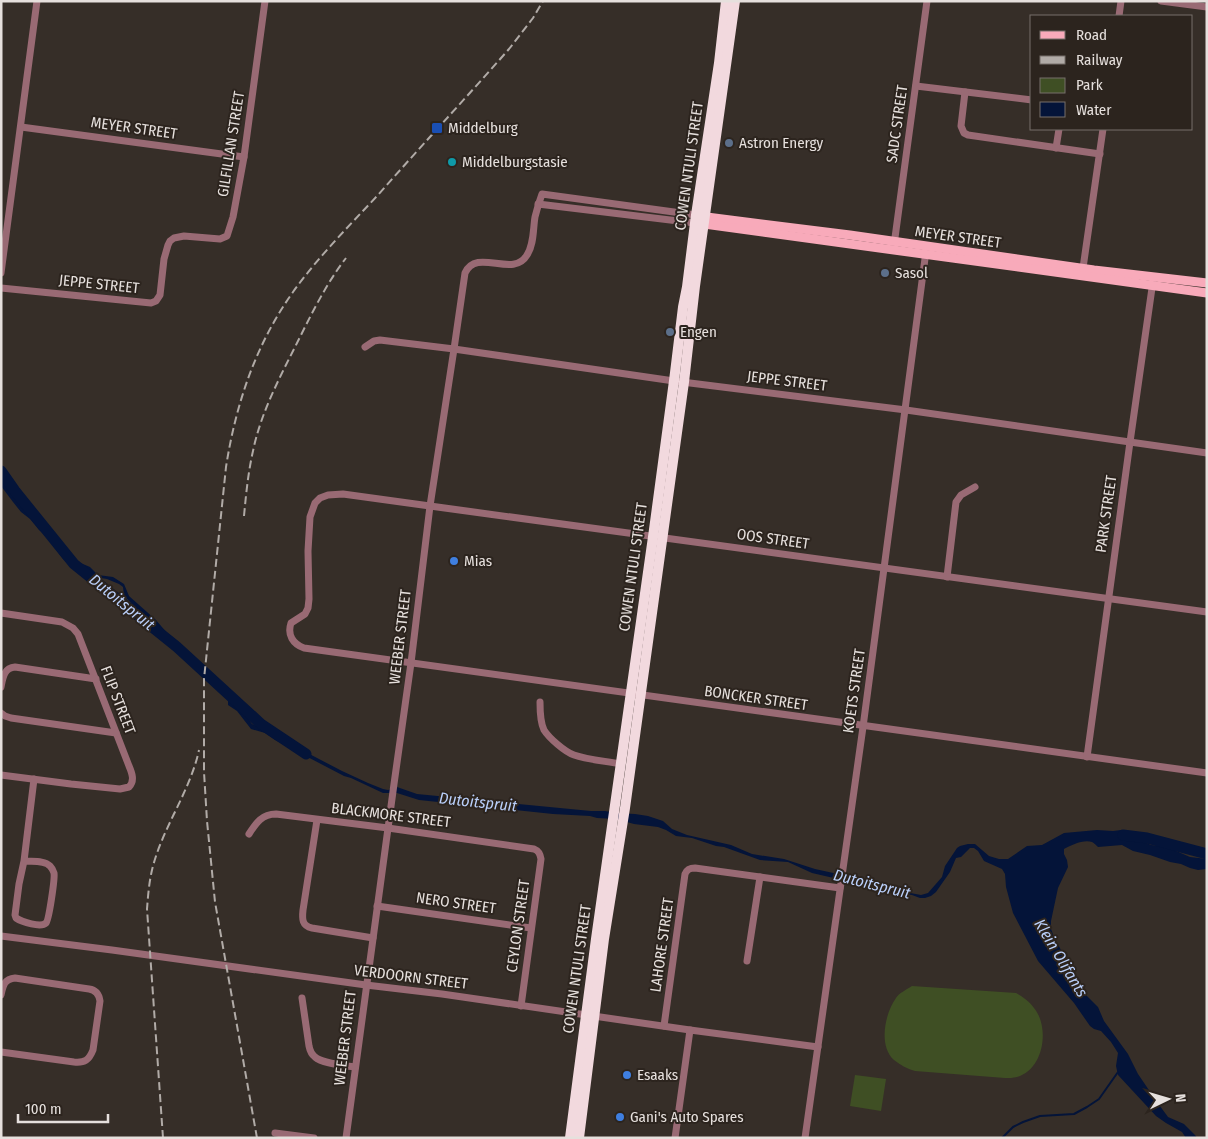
<svg xmlns="http://www.w3.org/2000/svg" width="1208" height="1139" font-family="'Fira Sans Condensed',sans-serif">
<style>
.green{fill:#3f4f24}
.water{fill:#041439}
.lines{fill:none;stroke-linecap:round;stroke-linejoin:round}
.stream{stroke:#041439;stroke-width:2}
.river{stroke:#041439;stroke-width:11}
.minor{stroke:#996a74;stroke-width:7}
.major{stroke:#f8aaba;stroke-width:9}
.highway{stroke:#f2d9de;stroke-width:10}
.rail{stroke:#b1aba7;stroke-width:2;stroke-dasharray:8 4;stroke-linecap:butt}
.transit-dot{fill:#1a4fb4;stroke:#2c241e;stroke-width:2}
.service-dot{fill:#5c6f8a;stroke:#2c241e;stroke-width:2}
.culture-dot{fill:#0f9aa8;stroke:#2c241e;stroke-width:2}
.shop-dot{fill:#3f7fe0;stroke:#2c241e;stroke-width:2}
.labels{text-anchor:middle;dominant-baseline:central;stroke-width:4;stroke-linejoin:round;paint-order:stroke}
.street-label{font-size:15px;fill:#e6e0dd;stroke:#2c241e}
.poi-label{font-size:15px;fill:#e6e0dd;stroke:#2c241e;text-anchor:start}
.water-label{font-size:16px;font-style:italic;fill:#bad0fb;stroke:#2c241e}
</style>
<rect width="100%" height="100%" fill="#362e28"/>
<!-- green -->
<g class="green">
<path d="M912 986 1016 993C1023 997 1029 1001 1034 1008 1050 1027 1044 1070 1017 1077 1013 1078 1009 1078 1005 1078L915 1071C908 1069 900 1065 894 1060 878 1046 885 1013 896 998 899 993 906 990 912 986Z"/>
<path d="M855 1075 886 1079 881 1111 850 1106Z"/>
</g>
<!-- water -->
<g class="water">
<path d="M1 477 19 502 64 556 90 567 98 575 113 577 124 584 129 596 156 620 167 633 179 642 174 648 165 639 152 622 124 596 123 587 119 584 107 579 95 577 87 569 81 567 72 566 63 559 45 535 39 530 30 519 21 512 13 502 1 486Z"/>
<path d="M228 699 243 712 252 724 270 732 296 747 342 771 368 783 383 789 388 790 397 787 417 794 591 811H605L616 813 635 814 648 816 663 821 672 829 687 835 731 845 752 854 784 859 815 869 838 874V879L812 873 788 862 760 860 724 847 716 846 692 838 676 836 666 830 658 827 634 824 616 819 597 818 590 816 553 814 419 800 397 793H383L351 778 344 776 275 740 265 733 251 729 237 711 228 705Z"/>
<path d="M1097 830 1113 831 1121 830 1128 832 1136 834 1140 840 1151 845 1167 847 1190 857 1207 859V869L1198 870 1190 868 1181 864 1170 862 1150 855 1133 851 1122 845 1098 847C1097 846 1094 843 1092 842 1084 839 1071 845 1064 849V854L1067 860 1068 867 1058 888 1051 921V929L1054 937 1084 993 1098 1007 1104 1021 1128 1054 1138 1074 1157 1102 1168 1117 1184 1124 1195 1135 1197 1138H1186L1182 1132 1166 1123 1156 1116 1118 1075 1116 1066 1118 1053 1111 1042 1101 1031 1094 1029 1090 1026 1074 1003 1038 961 1013 913 1006 887 1005 874 1002 869 984 861 978 851 974 848H970L961 857 956 858 950 872 936 892 931 896 925 898H920L912 895 905 894 898 896 884 889 842 880 843 875 850 878 886 888 896 892H905L921 895 928 893 942 877 945 866 957 848 960 846 968 844H975L989 856 999 859H1008L1027 846 1042 845 1064 833Z"/>
</g>
<g class="lines">
<!-- stream -->
<path class="stream" d="M1002 1138 1013 1127 1023 1122 1040 1116 1074 1114 1087 1107 1099 1099 1118 1072"/>
<!-- river -->
<g class="river">
<path d="M1 471 15 491 74 564 177 647 261 724 306 754"/>
<path d="M1123 835 1147 838 1207 854"/>
</g>
<!-- minor -->
<g class="minor">
<path d="M1161 1 1207 7"/>
<path d="M1119 16 1121 1"/>
<path d="M916 86 1032 100"/>
<path d="M965 92 961 126 964 133 968 135 1100 154"/>
<path d="M21 127 244 157"/>
<path d="M1056 148 1059 129"/>
<path d="M538 204 695 223"/>
<path d="M894 245 927 1"/>
<path d="M1083 268 1103 129"/>
<path d="M1 273 37 1"/>
<path d="M1 288 151 303 156 301 160 295 164 259 168 245 170 241 174 238 184 236 220 239 227 236 233 217 244 157 265 1"/>
<path d="M365 347 374 341 380 340 454 349 674 381 906 410 1207 453"/>
<path d="M947 577 956 502 961 495 975 487"/>
<path d="M1207 612 430 506 343 494 328 495 320 498 315 503 310 517 308 551 309 599 308 608 305 614 291 623C287 635 293 644 304 648L1207 773"/>
<path d="M1 613 62 622 73 628 78 634 129 766C132 773 135 781 129 787L120 789 71 784 1 775"/>
<path d="M1 687C3 677 4 668 15 667L96 679"/>
<path d="M540 702C540 711 540 722 544 730 549 738 565 752 574 755 589 760 606 761 621 764"/>
<path d="M1 713 5 716 11 718 116 733"/>
<path d="M1087 757 1130 442 1153 281"/>
<path d="M317 820 303 910C302 919 302 926 312 928L373 938"/>
<path d="M249 834C256 823 262 814 276 814L388 828 534 849C539 851 540 854 541 859L521 1006"/>
<path d="M24 861C32 862 44 860 50 866 52 868 53 870 54 873 55 878 49 920 46 923 41 928 22 922 16 918L15 915 19 884 24 861 34 779"/>
<path d="M377 906 531 928"/>
<path d="M1 936 112 950 366 985 442 994 690 1030 818 1047"/>
<path d="M747 961 760 877"/>
<path d="M1 995C3 986 4 979 15 978L89 989C96 990 99 994 100 1001L93 1050C89 1060 85 1063 74 1062L1 1052"/>
<path d="M302 998 309 1046C310 1051 311 1054 315 1057 323 1064 344 1065 355 1067"/>
<path d="M664 1026 685 874C687 869 690 868 695 868L840 888"/>
<path d="M275 1133 314 1138"/>
<path d="M346 1138 394 784 411 663 430 506 454 349 465 273C477 247 513 279 527 255 534 245 533 229 535 217 537 209 539 202 542 194L696 215"/>
<path d="M675 1138 690 1030"/>
<path d="M805 1138 863 727 926 251"/>
</g>
<!-- major -->
<g class="major">
<path d="M699 216 850 235 1094 270 1207 283"/>
<path d="M697 223 1207 293"/>
</g>
<!-- highway -->
<g class="highway">
<path d="M570 1138 596 939 653 537 674 381 683 307 687 287 696 215 719 63 726 1"/>
<path d="M579 1138 604 939 625 808 684 382 695 286 735 1"/>
</g>
<!-- rail -->
<g class="rail">
<path d="M244 516C246 495 248 473 253 451 261 412 280 377 298 341 312 313 326 284 346 258"/>
<path d="M163 1138 147 909C148 896 149 883 152 870 162 828 190 792 199 750"/>
<path d="M257 1138 215 902 207 821 204 772V679L226 467C236 403 256 344 293 292 318 257 349 226 378 195 421 146 466 98 509 49L533 18 543 1"/>
</g>
</g>
<!-- markers -->
<rect class="transit-dot" x="431" y="122" width="12" height="12" rx="2.5"/>
<g class="service-dot">
<circle cx="729" cy="143" r="5"/>
<circle cx="885" cy="273" r="5"/>
<circle cx="670" cy="332" r="5"/>
</g>
<circle class="culture-dot" cx="452" cy="162" r="5"/>
<g class="shop-dot">
<circle cx="454" cy="561" r="5"/>
<circle cx="627" cy="1075" r="5"/>
<circle cx="620" cy="1117" r="5"/>
</g>
<g class="labels">
<!-- street labels -->
<g class="street-label">
<text transform="translate(897 124) rotate(-82)">SADC STREET</text>
<text transform="translate(134 128) rotate(8)">MEYER STREET</text>
<text transform="translate(231 144) rotate(-81)">GILFILLAN STREET</text>
<text transform="translate(689 166) rotate(-82)">COWEN NTULI STREET</text>
<text transform="translate(958 237) rotate(8)">MEYER STREET</text>
<text transform="translate(99 284) rotate(6)">JEPPE STREET</text>
<text transform="translate(787 381) rotate(7)">JEPPE STREET</text>
<text transform="translate(1106 514) rotate(-82)">PARK STREET</text>
<text transform="translate(773 539) rotate(8)">OOS STREET</text>
<text transform="translate(633 567) rotate(-82)">COWEN NTULI STREET</text>
<text transform="translate(400 637) rotate(-83)">WEEBER STREET</text>
<text transform="translate(854 691) rotate(-82)">KOETS STREET</text>
<text transform="translate(756 698) rotate(8)">BONCKER STREET</text>
<text transform="translate(118 700) rotate(69)">FLIP STREET</text>
<text transform="translate(391 815) rotate(7)">BLACKMORE STREET</text>
<text transform="translate(456 903) rotate(8)">NERO STREET</text>
<text transform="translate(518 926) rotate(-82)">CEYLON STREET</text>
<text transform="translate(662 945) rotate(-82)">LAHORE STREET</text>
<text transform="translate(577 969) rotate(-82)">COWEN NTULI STREET</text>
<text transform="translate(411 977) rotate(7)">VERDOORN STREET</text>
<text transform="translate(345 1038) rotate(-83)">WEEBER STREET</text>
</g>
<!-- poi labels -->
<g class="poi-label">
<text x="448" y="128">Middelburg</text>
<text x="739" y="143">Astron Energy</text>
<text x="462" y="162">Middelburgstasie</text>
<text x="895" y="273">Sasol</text>
<text x="680" y="332">Engen</text>
<text x="464" y="561">Mias</text>
<text x="637" y="1075">Esaaks</text>
<text x="630" y="1117">Gani's Auto Spares</text>
</g>
<!-- water labels -->
<g class="water-label">
<text transform="translate(122 602) rotate(39)">Dutoitspruit</text>
<text transform="translate(478 802) rotate(6)">Dutoitspruit</text>
<text transform="translate(872 884) rotate(14)">Dutoitspruit</text>
<text transform="translate(1061 958) rotate(59)">Klein Olifants</text>
</g>
</g>
<!-- border -->
<rect width="1208" height="1139" fill="none" stroke="#e6e0dd" stroke-width="5"/>
<!-- legend -->
<rect x="1030" y="15" width="162" height="115" fill="#2c241e" stroke="#766f6a"/>
<rect x="1040" y="31" width="25" height="8" fill="#f8aaba" stroke="#766f6a"/>
<text x="1076" y="40" font-size="15" fill="#e6e0dd">Road</text>
<rect x="1040" y="56" width="25" height="8" fill="#b1aba7" stroke="#766f6a"/>
<text x="1076" y="65" font-size="15" fill="#e6e0dd">Railway</text>
<rect x="1040" y="78" width="25" height="15" fill="#3f4f24" stroke="#766f6a"/>
<text x="1076" y="90" font-size="15" fill="#e6e0dd">Park</text>
<rect x="1040" y="102" width="25" height="15" fill="#041439" stroke="#766f6a"/>
<text x="1076" y="115" font-size="15" fill="#e6e0dd">Water</text>
<!-- north arrow -->
<g transform="translate(1168 1099) rotate(85)" stroke="#2c241e" stroke-width="4" paint-order="stroke">
<path d="M0-4L9 19L0 12L-9 19Z" fill="#e6e0dd"/>
<text y="-8" font-size="14" font-weight="bold" text-anchor="middle" fill="#e6e0dd">N</text>
</g>
<!-- scale -->
<path d="M18 1114v8h90v-8" fill="none" stroke="#e6e0dd" stroke-width="2.5"/>
<text x="25" y="1114" font-size="15" fill="#e6e0dd" stroke="#2c241e" stroke-width="4" paint-order="stroke">100 m</text>
</svg>
